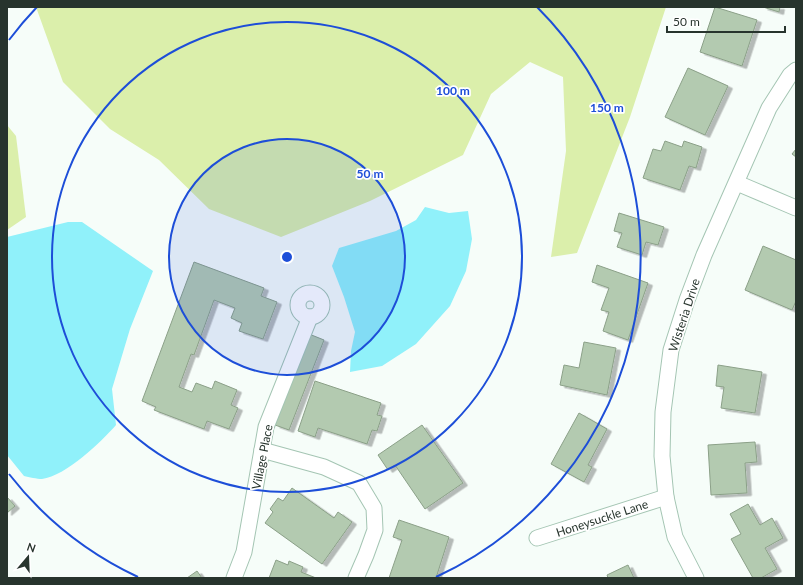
<svg xmlns="http://www.w3.org/2000/svg" width="803" height="585" font-family="Lato,sans-serif">
<style>
.green{fill:#dbefab}
.water{fill:#90f1fa}
.building{fill:#b3cab0;stroke:#8ba088;filter:url(#shadow)}
.lines{fill:none;stroke-linecap:round;stroke-linejoin:round}
.street-casing{stroke:#a4c5b3;stroke-width:17}
.street{stroke:#fff;stroke-width:15}
.ring{fill:none;stroke:#1d4ed8;stroke-width:2}
.labels{text-anchor:middle;dominant-baseline:central;stroke-width:3.5;stroke-linejoin:round;paint-order:stroke}
.street-label{font-size:12px;fill:#27342d;stroke:#fff}
.centre{fill:#1d4ed8;stroke:#fff;stroke-width:2}
.ring-label{font-size:12px;text-anchor:middle;font-weight:bold;fill:#1d4ed8;stroke:#fff;stroke-width:3.5;stroke-linejoin:round;paint-order:stroke}
</style>
<defs>
<filter id="shadow"><feDropShadow dx="4.5" dy="2.5" stdDeviation="0" flood-color="#0004"/></filter>
</defs>
<rect width="100%" height="100%" fill="#f6fdf9"/>
<!-- green -->
<g class="green">
<path d="M36 7H666L630 117 577 253 551 257 566 151 563 77 530 62 491 94 463 155 370 201 281 237 209 209 159 160 110 129 63 82Z"/>
<path d="M7 125 16 136 26 217 7 230Z"/>
</g>
<!-- water -->
<g class="water">
<path d="M425 207 449 213 468 211 472 239 466 271 450 306 416 344 382 366 350 372 351 351 355 332 344 297 332 266 339 248 396 231 416 220Z"/>
<path d="M68 222H82L153 271 130 329 112 389 116 425C101 442 66 476 42 479 37 479 29 477 24 476L7 455V237Z"/>
</g>
<!-- building -->
<g class="building">
<path d="M715 7 757 20 742 66 700 52Z"/>
<path d="M763 7H780L779 12Z"/>
<path d="M688 68 728 86 705 135 665 117Z"/>
<path d="M665 141 682 147 684 141 702 147 696 168 689 166 680 190 643 178 653 149 661 151Z"/>
<path d="M796 149V157L792 154Z"/>
<path d="M619 213 664 227 658 245 646 242 642 255 617 247 622 233 614 231Z"/>
<path d="M763 246 796 260V301L792 310 745 290Z"/>
<path d="M194 262 264 288 261 296 277 302 263 339 239 331 242 323 231 318 235 308 214 300 194 355 191 354 179 387 192 392 196 383 212 389 215 381 237 390 231 405 238 408 229 429 207 421 204 429 154 410 156 407 142 401Z"/>
<path d="M597 265 648 283 628 340 603 331 609 312 601 310 609 288 592 282Z"/>
<path d="M309 334 324 340 289 430 275 425Z"/>
<path d="M584 342 616 348 607 395 560 385 564 365 579 368Z"/>
<path d="M718 365 762 372 755 413 721 408 724 387 716 386Z"/>
<path d="M315 381 381 403 377 415 382 416 377 431 372 430 367 444 318 428 315 437 298 431Z"/>
<path d="M579 413 607 429 588 465 592 467 584 482 551 464Z"/>
<path d="M422 425 463 483 425 509 395 465 388 470 378 455Z"/>
<path d="M755 442 757 462 745 463 747 493 711 495 708 445Z"/>
<path d="M292 488 334 518 338 512 352 522 322 564 265 523 273 512 270 509 278 498 283 501Z"/>
<path d="M7 497 15 506 7 513Z"/>
<path d="M748 504 760 525 772 518 783 538 765 548 777 569 761 578H753L731 539 741 534 730 514Z"/>
<path d="M399 520 449 537 436 578H389L402 540 393 537Z"/>
<path d="M276 560 288 565 289 561 303 567 301 572 316 578H269Z"/>
<path d="M628 565 634 578H608L607 575Z"/>
<path d="M197 571 202 578H187Z"/>
</g>
<g class="lines">
<!-- street casing -->
<g class="street-casing">
<g id="street">
<path d="M737 183 796 208"/>
<circle cx="310" cy="305" r="12"/>
<path d="M262 450 324 467 359 483 374 508 375 530 366 555 356 578"/>
<path d="M537 538 666 497"/>
<path d="M234 578 244 552 266 427 310 317"/>
<path d="M696 578 675 537 666 497 662 456 663 412 671 350 687 300 704 255 769 108 790 75 796 70"/>
</g>
</g>
<!-- street -->
<use href="#street" class="street"/>
</g>
<!-- distance rings -->
<circle cx="287" cy="257" r="118" fill="#1d4ed8" fill-opacity=".12"/>
<g class="ring">
<circle cx="287" cy="257" r="118"/>
<circle cx="287" cy="257" r="235"/>
<path d="M138 577A353 353 0 0 1 9 474M9 40A353 353 0 0 1 37 7M537 7A353 353 0 0 1 436 577"/>
</g>
<g class="labels">
<!-- street labels -->
<g class="street-label">
<text transform="translate(684 315) rotate(-72)">Wisteria Drive</text>
<text transform="translate(262 457) rotate(-79)">Village Place</text>
<text transform="translate(602 518) rotate(-18)">Honeysuckle Lane</text>
</g>
</g>
<circle cx="287" cy="257" r="6" class="centre"/>
<g class="ring-label">
<text x="453" y="95">100 m</text>
<text x="607" y="112">150 m</text>
<text x="370" y="178">50 m</text>
</g>
<!-- border -->
<rect width="803" height="585" fill="none" stroke="#27342d" stroke-width="16"/>
<!-- north arrow -->
<g transform="translate(28 557) rotate(19)" stroke="#ffffff" stroke-width="3" paint-order="stroke">
<path d="M0-3L7 15L0 10L-7 15Z" fill="#27342d"/>
<text y="-6" font-size="11" font-weight="bold" text-anchor="middle" fill="#27342d">N</text>
</g>
<!-- scale -->
<path d="M667 26v6h118v-6" fill="none" stroke="#27342d" stroke-width="2"/>
<text x="673" y="26" font-size="12" fill="#27342d" stroke="#ffffff" stroke-width="3" paint-order="stroke">50 m</text>
</svg>
